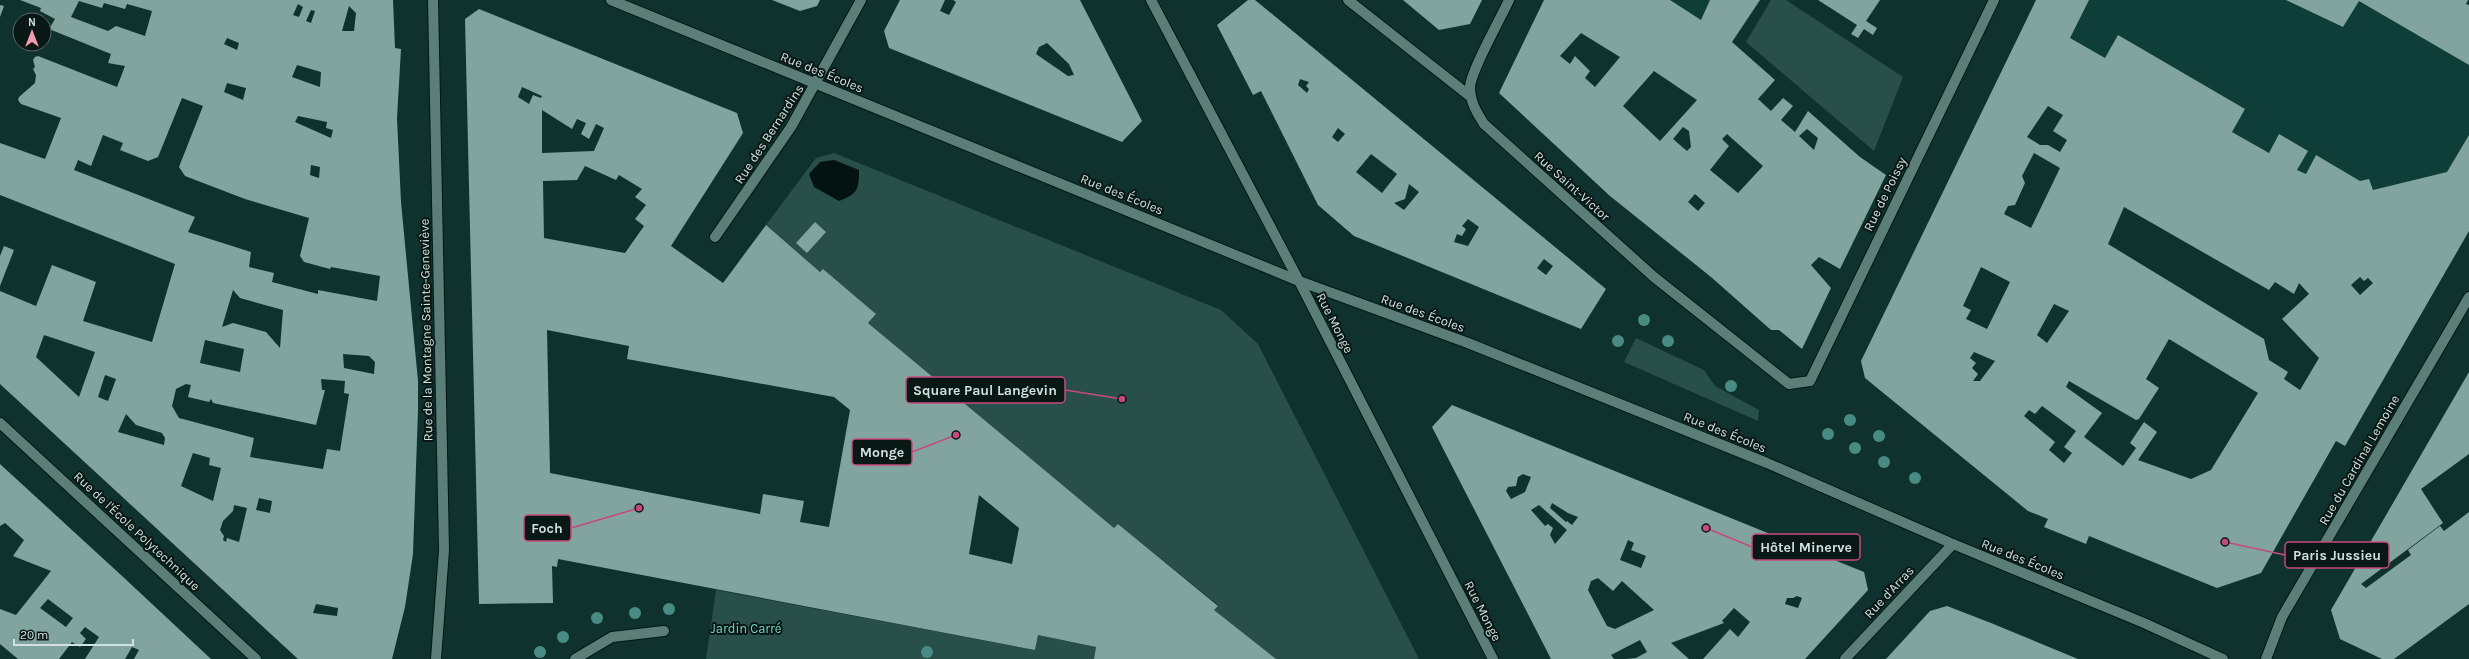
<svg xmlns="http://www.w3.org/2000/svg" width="2469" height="659" font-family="Karla,sans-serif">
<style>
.built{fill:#0f3d38}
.green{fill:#284f4a}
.water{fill:#031311}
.building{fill:#81a49e;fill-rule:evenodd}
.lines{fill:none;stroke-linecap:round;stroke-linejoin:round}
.service-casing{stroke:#011816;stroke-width:12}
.pedestrian-casing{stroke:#011816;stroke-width:12}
.minor-casing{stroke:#011816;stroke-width:12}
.tertiary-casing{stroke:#011816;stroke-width:12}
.secondary-casing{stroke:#011816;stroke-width:12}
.service{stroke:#5b7e78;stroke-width:10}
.pedestrian{stroke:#5b7e78;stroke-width:10}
.minor{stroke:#5b7e78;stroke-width:10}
.tertiary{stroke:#5b7e78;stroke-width:10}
.secondary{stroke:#5b7e78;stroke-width:10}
.tree{fill:#478b82}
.labels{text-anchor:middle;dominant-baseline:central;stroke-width:4;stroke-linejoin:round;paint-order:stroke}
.street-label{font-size:13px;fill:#d0e2df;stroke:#091715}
.park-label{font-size:13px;fill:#74d3c6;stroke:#091715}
.leader{fill:none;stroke:#c64a7c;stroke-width:1.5}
.callout-dot{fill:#c64a7c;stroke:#091715;stroke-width:1.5}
.callout{fill:#091715;stroke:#c64a7c;stroke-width:1.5}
.callout-label{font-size:14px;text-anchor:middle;font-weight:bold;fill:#d0e2df}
</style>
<rect width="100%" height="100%" fill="#10322e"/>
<!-- built -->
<g class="built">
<path d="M1670 0H1758L1732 42Z"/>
<path d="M2036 0H2460L2469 5V231L2452 261 2401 208 2373 190 2364 208 2028 15Z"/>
</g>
<!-- green -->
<g class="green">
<path d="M1771 0H1786L1903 77 1874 151 1746 42Z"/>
<path d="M834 153 1221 310 1258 344 1419 659H1276L1214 610 1218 605 1118 524 1114 528 868 323 876 314 823 269 820 272 766 225 816 158Z"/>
<path d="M1636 338 1704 370 1715 386 1759 410 1758 421 1624 362Z"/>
<path d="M716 590 1035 650 1038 635 1096 647 1094 659H706Z"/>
</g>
<!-- water -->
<path class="water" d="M834 160 859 170C859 190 857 194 839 201L814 187 809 174 820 162Z"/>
<!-- building -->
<g class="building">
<path d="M20 0H393L395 48 401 49 397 118 401 202 418 381V410L413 554 405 607 392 659H298L0 384V291L36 306 52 265 96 282 83 321 152 342 175 264 0 195V143L45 159 61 118 21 104 18 100 19 97 35 83 36 75 33 69 35 67 33 60 35 57 38 56 117 87 125 66 108 63 111 54 49 29 55 19 40 11 41 8ZM79 1 102 8 104 3 125 9 127 4 152 11 145 36 116 26 108 31 71 17ZM298 4 303 7 299 17 293 15ZM349 6 356 13 354 31H342ZM311 10 315 11 311 23 306 21ZM227 38 239 43 237 50 224 44ZM297 65 321 72 320 87 292 77ZM227 83 246 88 243 100 224 92ZM182 98 203 106 179 167 185 176 245 199 309 218 300 256 304 262 330 269 331 267 380 276 377 301 318 290V294L272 282 274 273 249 267 251 252 188 232 195 217 74 170 78 160 91 166 103 135 123 143 120 150 148 161 158 157ZM298 116 327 122 326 128 333 130 331 138 295 122ZM311 165 320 167 319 178 310 175ZM233 290 240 298 283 310 280 348 266 332 233 323 222 327ZM44 335 95 352 79 397 36 357ZM205 340 244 349 240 372 200 363ZM343 354 369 356 375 362 374 374 344 368ZM105 375 116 379 108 401 98 397ZM321 379 345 381 344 393 349 394 340 451 327 449 323 469 250 457 254 438 179 418 172 406 176 389 186 384 191 385 188 397 209 402 211 399 213 403 316 425 325 390H322ZM126 414 136 425 162 433 165 438 164 445 118 432ZM193 453 210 458 209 465 221 468 213 501 181 486ZM259 498 272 501 270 513 256 510ZM234 505 247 508 239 542 227 538 226 542 223 540 224 536 220 530 223 521 233 511ZM316 604 338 608 337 616 313 613Z"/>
<path d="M772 0H820L817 6 800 11Z"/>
<path d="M900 0H945L940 11 949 15 956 2 953 0H1080L1142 121 1122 142 889 48 884 31ZM1047 43 1069 64 1074 75 1068 76 1036 54 1039 47Z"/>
<path d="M1248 0H1255L1606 289 1581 329 1354 236 1318 205 1261 91 1253 95 1217 25ZM1300 79 1309 82 1306 86 1309 89 1307 93 1298 85ZM1338 128 1345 134 1338 142 1332 137ZM1371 154 1397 174 1382 193 1356 172ZM1409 184 1419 192 1404 210 1394 203 1405 199ZM1468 219 1479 227 1468 246 1454 242 1457 234 1462 236 1466 229 1462 226ZM1544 259 1553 266 1546 275 1537 268Z"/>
<path d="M1403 0H1482L1470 24 1439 30Z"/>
<path d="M1544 0H1670L1701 20 1710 0H1760L1732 42 1775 80 1758 99 1771 111 1783 98 1793 106 1781 120 1795 132 1808 111 1860 157 1886 175 1840 269 1819 257 1811 265 1831 288 1802 349 1779 330H1771L1711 277 1610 196 1499 93ZM1581 33 1620 57 1595 87 1585 78 1590 71 1575 56 1570 64 1560 56ZM1654 71 1697 100 1660 141 1623 106ZM1683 127 1689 131 1691 147 1687 151 1673 139ZM1807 129 1818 138 1814 150 1799 136ZM1727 134 1763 166 1738 193 1710 170 1729 146 1722 139ZM1695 194 1705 203 1698 211 1688 202Z"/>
<path d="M1818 0H1880L1866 21 1877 28 1873 35 1864 29 1858 38 1851 34 1857 25Z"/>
<path d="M2036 0H2089L2070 38 2105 58 2118 35 2245 109 2232 132 2269 153 2279 134 2308 151 2297 170 2306 174 2316 155 2360 181 2369 179 2373 190 2447 172 2469 135V231L2345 446 2336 441 2261 573 2217 588 2089 536 2086 544 2044 527 2048 519 2028 511 1865 378 1861 361ZM2048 106 2063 115 2053 131 2067 140 2060 152 2048 145H2040L2027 137ZM2034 153 2060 168 2031 228 2004 214 2008 206 2015 205 2025 183 2022 176ZM2124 207 2269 290 2275 282 2294 294 2299 283 2309 294 2282 319 2319 358 2300 390 2284 379 2288 372 2269 360 2264 339 2108 244ZM1981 267 2010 282 1987 329 1966 319 1971 310 1963 306ZM2360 277 2364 281 2368 278 2373 283 2360 295 2351 285ZM2054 304 2069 311 2047 343 2037 335ZM2169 339 2258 393 2211 470 2191 479 2138 460 2157 432 2144 422 2130 443 2136 448 2123 466 2084 437 2102 413 2066 387 2069 381 2136 420 2139 419 2159 388 2146 379ZM1974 352 1995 361 1980 381H1973L1978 374 1972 368 1976 363 1970 358ZM2042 406 2076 431 2064 447 2072 453 2064 463 2049 450 2055 442 2024 416 2029 410 2035 414Z"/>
<path d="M2286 0H2468L2466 4 2469 5V65L2359 1 2343 27Z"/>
<path d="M0 5 4 6 0 17Z"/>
<path d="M479 9 737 113 743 133 671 246 723 283 766 225 820 272 823 269 876 314 868 323 1114 528 1118 524 1218 606 1214 610 1276 659H1094L1096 647 1038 635 1035 650 558 559 557 567 552 566 553 603 479 604 465 19ZM522 87 542 96 541 98 533 95 529 104 518 97ZM542 110 572 129 577 119 586 123 581 134 589 139 596 124 604 128 594 151 542 153ZM585 166 616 180 619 175 642 189 635 197 646 205 635 219 644 226 625 253 544 238 543 181 577 180ZM547 330 629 346 627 359 834 397 850 410 829 527 800 522 804 501 763 494 760 514 550 473ZM979 495 1019 528 1012 564 969 554Z"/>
<path d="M815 222 826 232 807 253 796 243Z"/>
<path d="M4 246 14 250 0 286V256Z"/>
<path d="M2469 372V454L2421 489 2443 523 2361 584 2366 588 2411 555 2408 550 2440 526 2444 531 2469 512V604L2394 659H2382L2340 639 2331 610Z"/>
<path d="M1452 405 1864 572 1868 590 1805 659H1703L1730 629 1738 637 1750 622 1734 608 1722 621 1724 623 1671 643 1689 659H1626L1636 658 1647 652 1640 640 1611 655 1614 659H1551L1432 427ZM1523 474 1531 477 1525 492 1511 499 1506 491 1508 487 1516 486 1518 477ZM1552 503 1568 513 1578 517 1572 525 1567 521 1566 522 1550 508ZM1539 505 1567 530 1555 544 1550 535 1553 528 1548 524 1545 526 1531 510ZM1628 540 1634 543 1631 550 1646 556 1641 568 1620 560ZM1598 578 1613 591 1622 581 1654 610 1615 629 1607 626 1588 590 1591 581ZM1797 596 1802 598 1798 608 1785 604 1787 598H1793Z"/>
<path d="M0 464 121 575 211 659H134L139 650 132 647 125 659H85L99 637 85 627 80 633 86 639 80 647 72 642 59 659H18L0 644V609L16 615 51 571 13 556 24 540 5 523 0 526ZM48 599 73 618 66 627 40 608Z"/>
<path d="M1947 606 1991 623 2078 659H1886L1930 611Z"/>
</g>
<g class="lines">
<!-- service casing -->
<g class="service-casing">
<path id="service" d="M575 659 612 637 664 631"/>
</g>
<!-- pedestrian casing -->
<g class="pedestrian-casing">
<g id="pedestrian">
<path d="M1348 0 1471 97"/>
<path d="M1509 0C1501 18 1471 70 1470 87 1470 102 1477 113 1484 124L1654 277 1789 384 1810 381 1994 0"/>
</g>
</g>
<!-- minor casing -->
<g class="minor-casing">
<g id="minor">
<path d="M433 0 444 550 436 659"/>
<path d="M715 237 791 127 861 0"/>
<path d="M0 423 256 659"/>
<path d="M1845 659 1953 544"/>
<path d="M2266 659 2282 617 2469 297"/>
</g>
</g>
<!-- tertiary casing -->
<g class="tertiary-casing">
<path id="tertiary" d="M611 0 1299 281 1468 343 1767 463 1953 544 2144 623 2223 659"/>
</g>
<!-- secondary casing -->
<g class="secondary-casing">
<path id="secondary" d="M1151 0 1299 281 1493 659"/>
</g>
<!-- service -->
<use href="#service" class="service"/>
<!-- pedestrian -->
<use href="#pedestrian" class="pedestrian"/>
<!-- minor -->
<use href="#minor" class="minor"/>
<!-- tertiary -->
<use href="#tertiary" class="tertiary"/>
<!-- secondary -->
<use href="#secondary" class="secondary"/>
</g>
<!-- trees -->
<g class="tree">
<circle cx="1644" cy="320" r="6"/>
<circle cx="1618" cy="341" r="6"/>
<circle cx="1668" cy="341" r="6"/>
<circle cx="1731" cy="386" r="6"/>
<circle cx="1850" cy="420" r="6"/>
<circle cx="1828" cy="434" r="6"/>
<circle cx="1879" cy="436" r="6"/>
<circle cx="1855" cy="448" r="6"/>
<circle cx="1884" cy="462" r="6"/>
<circle cx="1915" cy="478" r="6"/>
<circle cx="669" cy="609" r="6"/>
<circle cx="635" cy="613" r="6"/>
<circle cx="597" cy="618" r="6"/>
<circle cx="563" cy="637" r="6"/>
<circle cx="540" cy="652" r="6"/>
<circle cx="927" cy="652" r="6"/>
</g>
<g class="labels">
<!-- street labels -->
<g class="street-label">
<text transform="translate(822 72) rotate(22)">Rue des Écoles</text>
<text transform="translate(769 134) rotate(-57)">Rue des Bernardins</text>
<text transform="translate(1572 186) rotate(42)">Rue Saint-Victor</text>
<text transform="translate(1122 194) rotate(22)">Rue des Écoles</text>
<text transform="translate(1885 194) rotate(-64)">Rue de Poissy</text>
<text transform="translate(1423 313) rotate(20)">Rue des Écoles</text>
<text transform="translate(1335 323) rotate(63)">Rue Monge</text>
<text transform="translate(426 330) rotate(-91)">Rue de la Montagne Sainte-Geneviève</text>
<text transform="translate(1725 432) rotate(22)">Rue des Écoles</text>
<text transform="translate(2359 460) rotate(-60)">Rue du Cardinal Lemoine</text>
<text transform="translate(137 531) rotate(43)">Rue de l'École Polytechnique</text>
<text transform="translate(2023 559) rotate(22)">Rue des Écoles</text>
<text transform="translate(1889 592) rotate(-47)">Rue d'Arras</text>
<text transform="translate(1483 611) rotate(63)">Rue Monge</text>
</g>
<!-- park labels -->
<g class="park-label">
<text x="746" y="628">Jardin Carré</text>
</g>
</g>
<!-- callouts -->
<path class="leader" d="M1122 399L1065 390M956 435L912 452M639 508L571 528M1706 528L1752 547M2225 542L2285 555"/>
<g class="callout-dot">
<circle cx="1122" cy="399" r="4"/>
<circle cx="956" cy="435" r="4"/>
<circle cx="639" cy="508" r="4"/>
<circle cx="1706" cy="528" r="4"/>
<circle cx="2225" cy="542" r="4"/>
</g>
<g class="callout">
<rect x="906" y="377" width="159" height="26" rx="4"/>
<rect x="852" y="439" width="60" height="26" rx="4"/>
<rect x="524" y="515" width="47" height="26" rx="4"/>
<rect x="1752" y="534" width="108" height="26" rx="4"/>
<rect x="2285" y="542" width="104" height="26" rx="4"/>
</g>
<g class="callout-label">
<text x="985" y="395">Square Paul Langevin</text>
<text x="882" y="457">Monge</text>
<text x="547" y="533">Foch</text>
<text x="1806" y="552">Hôtel Minerve</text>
<text x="2337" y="560">Paris Jussieu</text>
</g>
<!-- north arrow -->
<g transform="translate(32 32)"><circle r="19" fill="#091715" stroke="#596866"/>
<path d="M0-3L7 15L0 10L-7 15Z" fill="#f29aaf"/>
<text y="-6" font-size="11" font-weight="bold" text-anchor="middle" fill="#d0e2df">N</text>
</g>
<!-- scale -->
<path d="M14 639v6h119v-6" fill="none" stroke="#d0e2df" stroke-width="2"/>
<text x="20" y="639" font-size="12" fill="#d0e2df" stroke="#091715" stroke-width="3" paint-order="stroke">20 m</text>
</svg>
